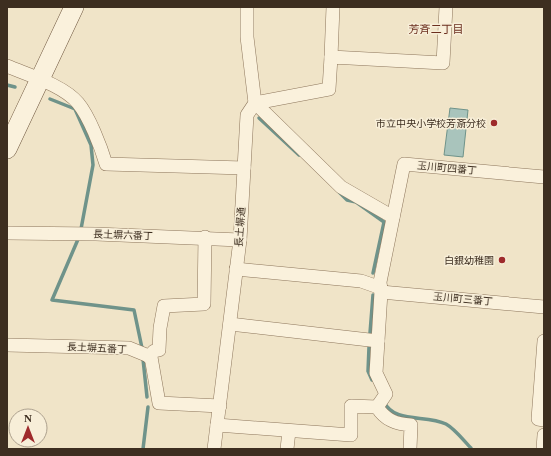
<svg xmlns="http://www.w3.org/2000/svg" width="551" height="456" font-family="'Times New Roman','Noto Sans JP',serif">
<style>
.water{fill:#a9c4bc;stroke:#6f938a}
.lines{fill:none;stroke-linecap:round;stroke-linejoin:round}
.stream{stroke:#6f938a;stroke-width:3.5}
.minor-casing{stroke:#8d765c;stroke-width:14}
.secondary-casing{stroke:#6f573f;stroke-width:20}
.minor{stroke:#faf1dc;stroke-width:13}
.secondary{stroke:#faf1dc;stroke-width:19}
.poi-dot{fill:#9e2a2b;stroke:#f7eed8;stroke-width:1.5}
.labels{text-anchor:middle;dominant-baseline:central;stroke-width:3;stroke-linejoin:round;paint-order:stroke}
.poi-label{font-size:10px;fill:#3d2e20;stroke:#f7eed8;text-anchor:end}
.street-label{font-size:10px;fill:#3d2e20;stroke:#f7eed8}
.neighbourhood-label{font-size:11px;fill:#6b2e1e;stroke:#f7eed8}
</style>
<rect width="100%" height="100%" fill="#f0e4c8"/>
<!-- water -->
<path class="water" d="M450 108 468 110 463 157 444 155Z"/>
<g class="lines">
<!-- stream -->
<g class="stream">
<path d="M7 85 15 87"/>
<path d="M50 99 75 109 91 145 93 165 81 229"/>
<path d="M259 118 299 155"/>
<path d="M339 192 347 200 356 202 384 222 373 273"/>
<path d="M79 237 52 300 134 310 142 348"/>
<path d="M370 333 373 295"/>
<path d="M369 347 368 371 372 380"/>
<path d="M143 359 147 397"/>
<path d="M384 402C395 424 426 414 446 424 455 429 464 441 471 448"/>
<path d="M143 449 148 407"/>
</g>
<!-- minor casing -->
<g class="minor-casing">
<g id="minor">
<path d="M331 57 333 7"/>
<path d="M7 66C28 75 63 85 78 103 89 116 101 147 106 164L244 168"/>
<path d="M255 103 329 89 331 57 443 63 446 7"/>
<path d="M255 103 341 187 393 217"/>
<path d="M7 233 96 234 240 240"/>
<path d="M236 269 361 281 381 288"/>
<path d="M381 292 544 307"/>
<path d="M230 324 378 341"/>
<path d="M544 341 538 419 544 420"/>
<path d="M7 345 129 348 151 357 159 403 220 406"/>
<path d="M149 357 154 351 159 350 160 328 164 306 204 304 205 237"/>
<path d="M377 407C385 420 396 424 411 425L410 449"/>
<path d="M217 425 351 435V406L377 407 386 394 376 373 381 292 380 282 404 164 544 177"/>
<path d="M214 449 240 240 247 115 255 103 247 37V7"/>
<path d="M287 449 289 431"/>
<path d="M543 449 544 435"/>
</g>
</g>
<!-- secondary casing -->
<g class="secondary-casing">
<path id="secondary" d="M7 149 74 7"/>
</g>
<!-- minor -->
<use href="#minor" class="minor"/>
<!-- secondary -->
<use href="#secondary" class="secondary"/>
</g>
<!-- markers -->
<g class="poi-dot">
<circle cx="494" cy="123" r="4"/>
<circle cx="502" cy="260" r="4"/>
</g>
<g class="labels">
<!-- poi labels -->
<g class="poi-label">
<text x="486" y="123">市立中央小学校芳斎分校</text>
<text x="494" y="260">白銀幼稚園</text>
</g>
<!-- street labels -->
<g class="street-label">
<text transform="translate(447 168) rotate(5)">玉川町四番丁</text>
<text transform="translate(240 227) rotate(-86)">長土塀通</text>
<text transform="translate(123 235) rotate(2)">長土塀六番丁</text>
<text transform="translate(463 299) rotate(5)">玉川町三番丁</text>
<text transform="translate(97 348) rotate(3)">長土塀五番丁</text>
</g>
<!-- neighbourhood labels -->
<g class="neighbourhood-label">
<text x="436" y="29">芳斉二丁目</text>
</g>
</g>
<!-- border -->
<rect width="551" height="456" fill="none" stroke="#3d2e20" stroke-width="16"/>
<!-- north arrow -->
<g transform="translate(28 428)"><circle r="19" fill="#f7eed8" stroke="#ada18e"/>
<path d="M0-3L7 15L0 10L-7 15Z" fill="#9e2a2b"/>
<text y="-6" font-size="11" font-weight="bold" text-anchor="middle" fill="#3d2e20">N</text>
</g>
</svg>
